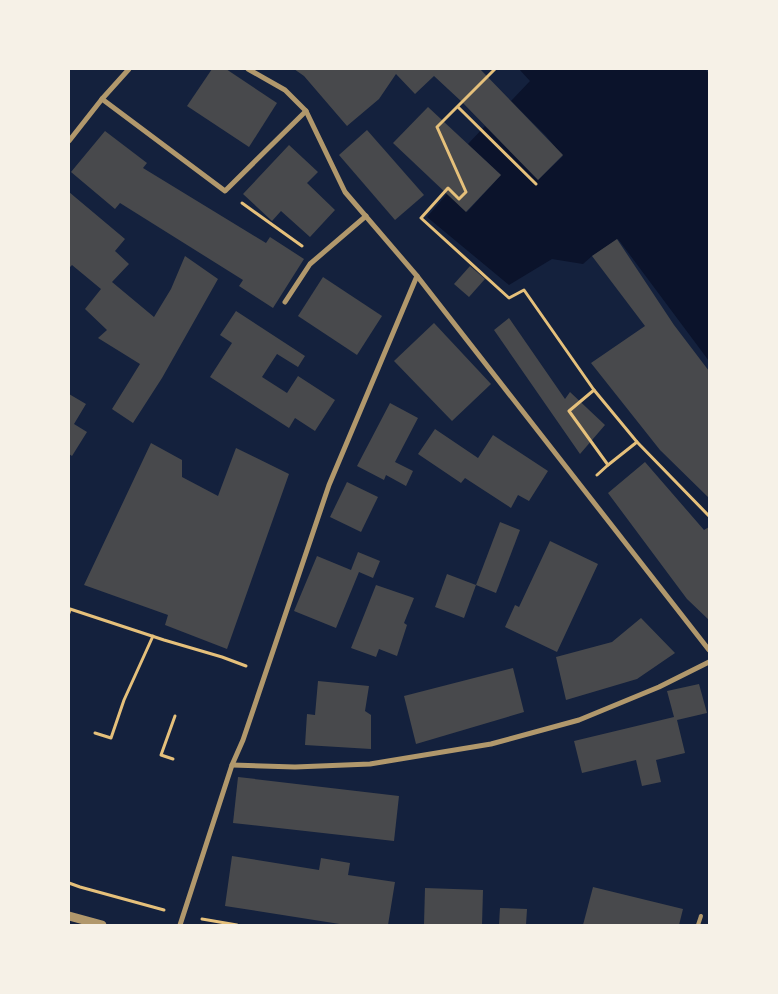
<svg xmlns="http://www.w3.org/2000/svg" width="778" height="994" font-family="Overpass,sans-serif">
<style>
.water{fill:#0b132b}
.building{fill:#48494c}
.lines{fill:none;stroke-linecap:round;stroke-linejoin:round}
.path{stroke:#e5c07b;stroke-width:3}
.service{stroke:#b1986c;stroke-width:4}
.minor{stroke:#b1986c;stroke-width:5}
.tertiary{stroke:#b1986c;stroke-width:9}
</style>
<rect width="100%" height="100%" fill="#14213d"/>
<!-- water -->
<path class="water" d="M519 69H705L709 74V361L618 239 592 256 583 264 552 259 509 285 427 217 447 194 467 212 501 175 468 144 485 126 538 180 563 156 546 136 511 101 530 81Z"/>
<!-- building -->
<g class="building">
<path d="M212 69H226L277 103 249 147 187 106Z"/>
<path d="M294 69H480L563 155 538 180 462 102 434 76 415 94 396 74 379 99 347 126 304 76Z"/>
<path d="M428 107 501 175 466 212 393 143Z"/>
<path d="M367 130 424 195 395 220 339 155Z"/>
<path d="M105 131 147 163 143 168 266 243 270 237 304 259 273 308 239 286 243 280 120 203 115 209 71 172Z"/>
<path d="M289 145 318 172 307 183 335 210 310 237 281 211 272 221 243 194Z"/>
<path d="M69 192 125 239 115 251 129 264 112 282 154 317 171 289 185 256 218 279 162 378 133 423 112 409 140 364 98 338 107 330 85 309 101 289 72 265 69 268Z"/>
<path d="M617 239 674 325 709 371V498L660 450 591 363 645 326 592 256Z"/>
<path d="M470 266 485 279 469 297 454 284Z"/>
<path d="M323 277 382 316 357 355 298 316Z"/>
<path d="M236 311 305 356 298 367 277 354 262 377 287 393 298 376 335 400 315 431 295 418 289 428 210 377 232 343 220 335Z"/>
<path d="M509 318 565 399 570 392 605 425 580 454 494 330Z"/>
<path d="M434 323 491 384 452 421 394 361Z"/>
<path d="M69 394 86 404 74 424 87 432 72 456 69 454Z"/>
<path d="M390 403 418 418 395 462 413 471 406 486 386 475 384 480 357 466Z"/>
<path d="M435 429 478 458 493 435 548 471 529 501 518 495 511 508 465 478 461 483 418 454Z"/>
<path d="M151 443 182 460V477L218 496 236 448 289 474 227 649 165 625 168 615 84 585Z"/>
<path d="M645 462 704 530 709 527V620L687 599 608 493Z"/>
<path d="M347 482 378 497 361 532 330 517Z"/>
<path d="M500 522 520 530 496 593 476 585Z"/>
<path d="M550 541 598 564 557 652 505 627 515 605 519 607Z"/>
<path d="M358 552 380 561 373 578 359 572 336 628 294 611 317 556 351 570Z"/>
<path d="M447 574 476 585 464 618 435 607Z"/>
<path d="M376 585 414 598 404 623 407 625 397 656 379 649 376 657 351 648Z"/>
<path d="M641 618 675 653 637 679 566 700 556 657 612 642Z"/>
<path d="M513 668 524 712 416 744 404 696Z"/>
<path d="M318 681 369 686 365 711 371 715V749L305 745 307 714 315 715Z"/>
<path d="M699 684 707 713 677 720 685 753 656 760 661 782 642 786 636 760 582 773 574 741 674 717 667 691Z"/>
<path d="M238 777 399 796 394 841 233 823Z"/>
<path d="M232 856 319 870 321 858 350 863 348 875 395 882 388 925H346L225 906Z"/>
<path d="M593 887 683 909 679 925H583Z"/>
<path d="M425 888 483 890 482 925H424Z"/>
<path d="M500 908 527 909 526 925H499Z"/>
</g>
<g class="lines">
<!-- path -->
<g class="path">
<path d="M495 69 437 127 466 192 459 199 448 188 421 218 509 298 524 290 594 390"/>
<path d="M458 107 536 184"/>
<path d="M242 203 302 246"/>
<path d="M608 465 637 442"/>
<path d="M597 475 608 465 569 411 594 390 637 442 709 516"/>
<path d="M69 613 70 609 164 640 222 657 246 666"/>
<path d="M95 733 111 738 124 700 153 636"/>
<path d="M173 759 161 755 175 716"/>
<path d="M69 883 80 887 164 910"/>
<path d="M202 919 237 925"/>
</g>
<!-- service -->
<path class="service" d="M698 925 701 916"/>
<!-- minor -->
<g class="minor">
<path d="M248 69 285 90 306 111 345 192 417 276 709 650"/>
<path d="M102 99 225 191 306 111"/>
<path d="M69 141 102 99 129 69"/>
<path d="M285 302 310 264 366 216"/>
<path d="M232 765 295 767 370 764 491 744 579 720 659 687 709 662"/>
<path d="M180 925 232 765 243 740 329 485 417 276"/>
</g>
<!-- tertiary -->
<path class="tertiary" d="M69 916 102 925"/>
</g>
<!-- border -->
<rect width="778" height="994" fill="none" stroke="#f6f1e7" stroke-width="140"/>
</svg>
